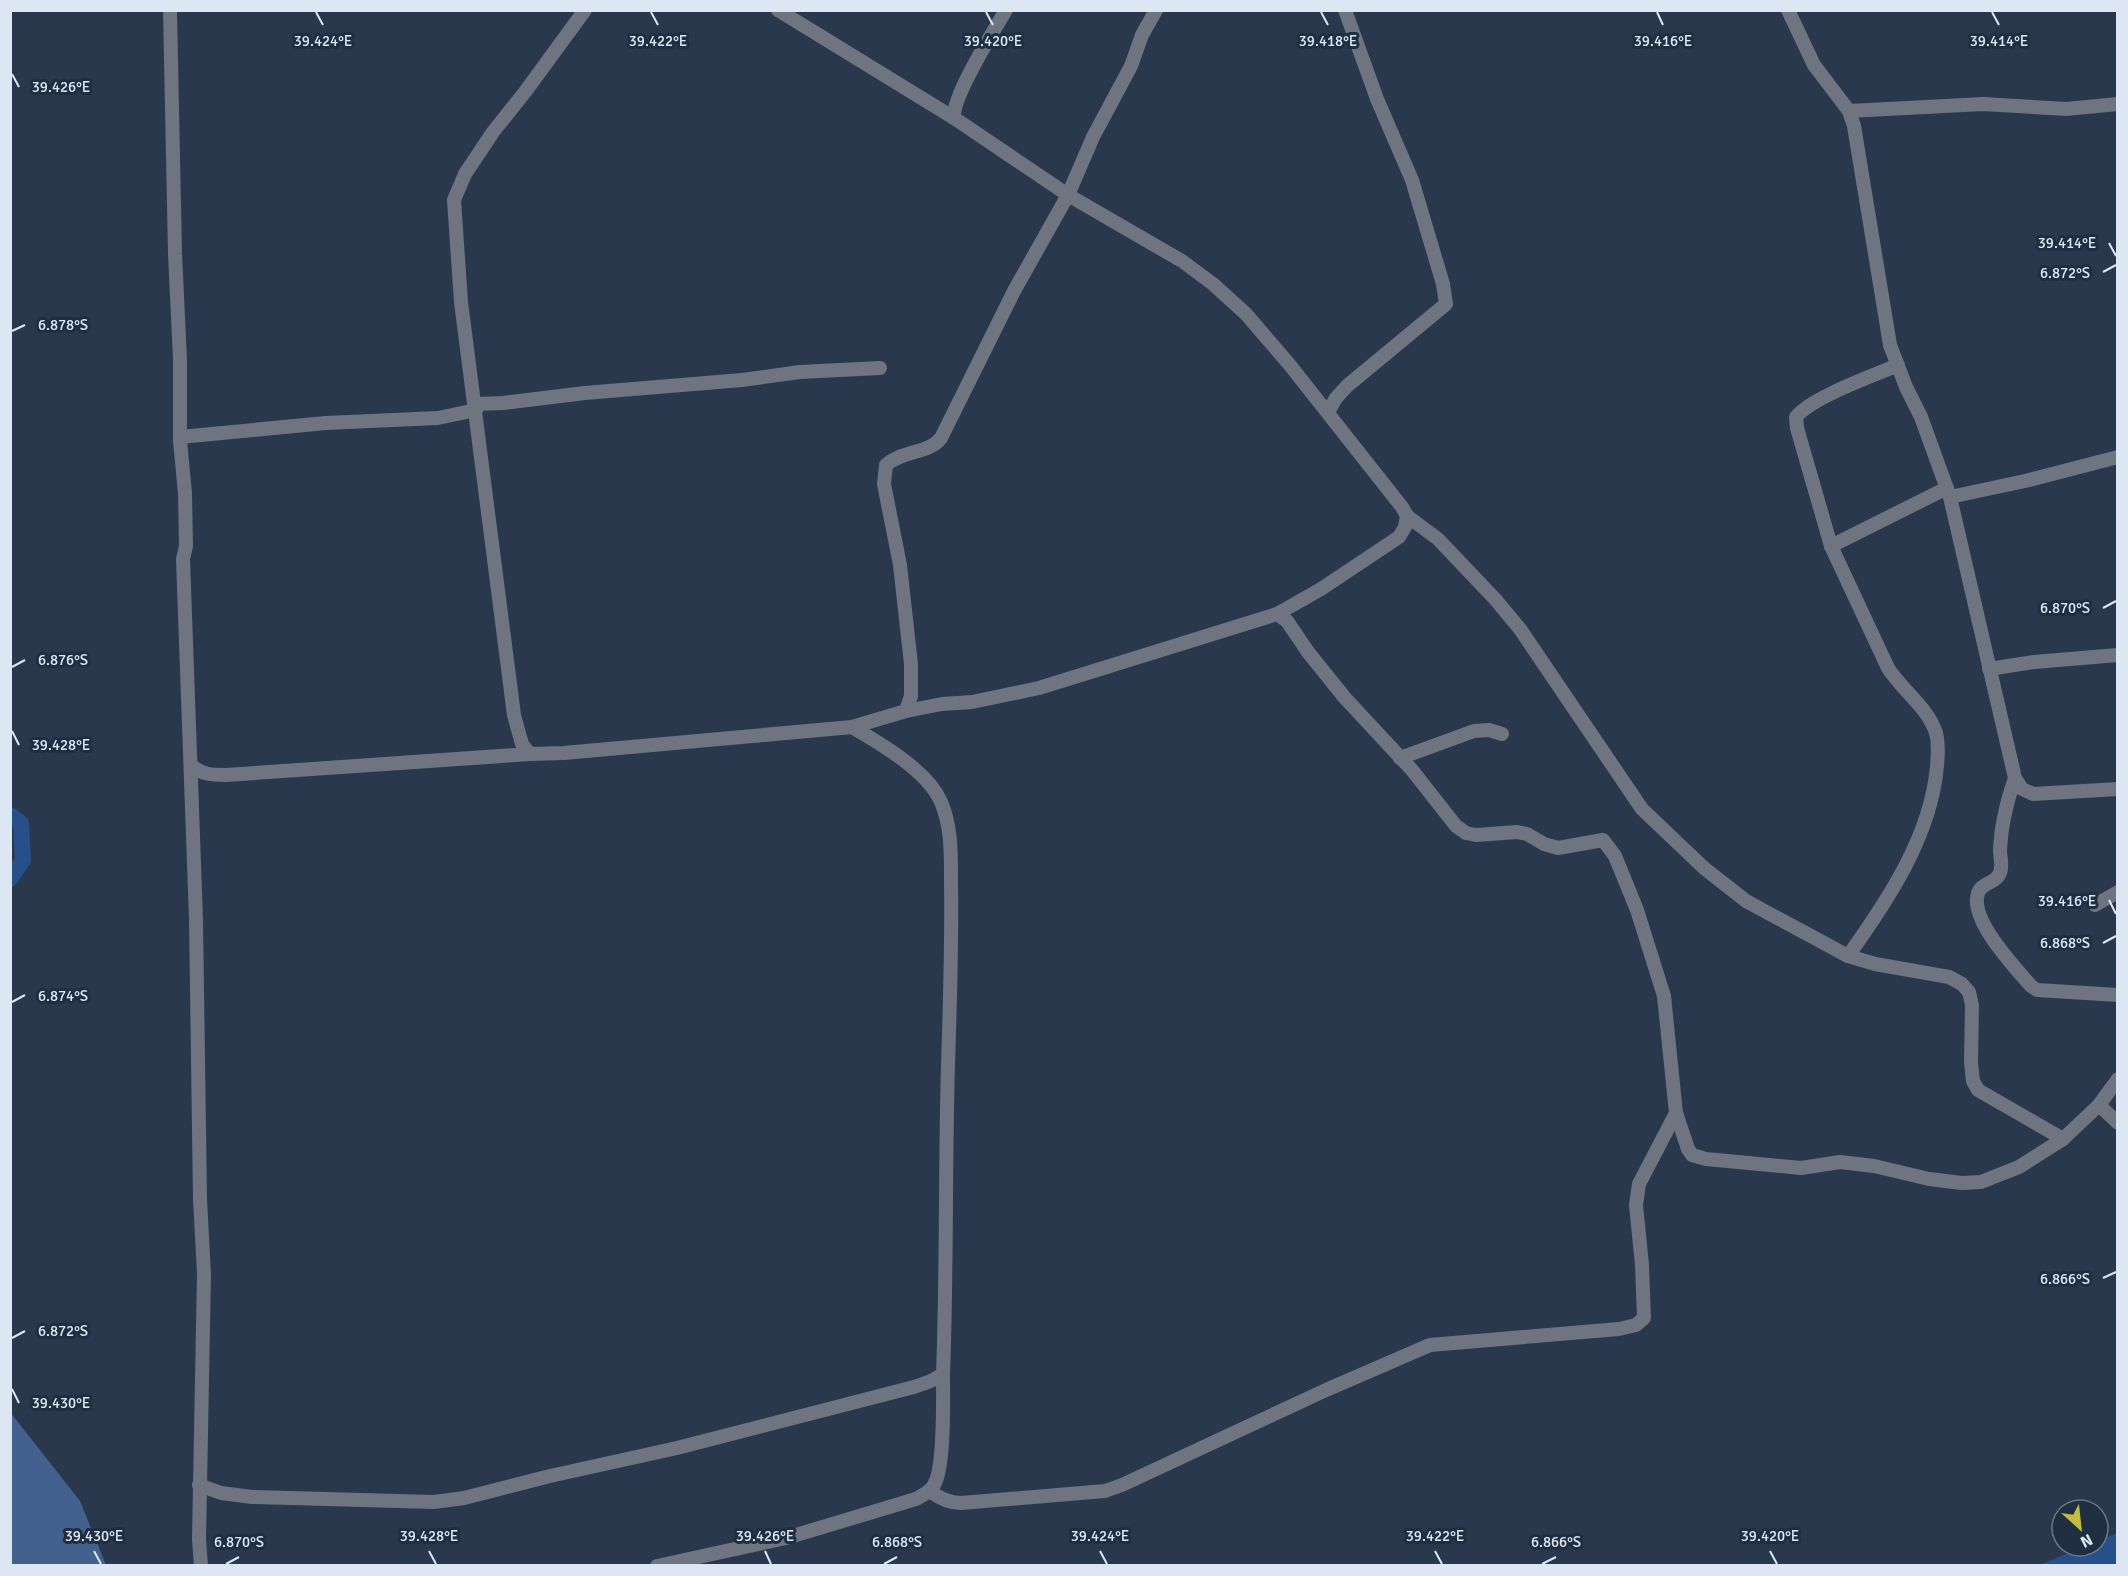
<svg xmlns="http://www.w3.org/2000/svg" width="2128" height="1576" font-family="Signika,sans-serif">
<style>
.green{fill:#42618e}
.water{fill:#27508a}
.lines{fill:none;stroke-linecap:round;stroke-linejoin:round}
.river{stroke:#27508a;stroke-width:16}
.minor{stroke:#6e7580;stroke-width:14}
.ticks{fill:none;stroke:#dde6f3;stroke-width:2}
.ticks-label{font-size:15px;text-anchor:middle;fill:#dde6f3;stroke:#202e41;stroke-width:6;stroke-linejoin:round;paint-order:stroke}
</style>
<rect width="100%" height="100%" fill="#29384c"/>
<!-- green -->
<path class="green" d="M10 1412 80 1501 106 1565H11Z"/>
<!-- water -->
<path class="water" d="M2117 1533V1565H2039L2086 1546H2098V1541Z"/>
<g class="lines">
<!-- river -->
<path class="river" d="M10 815 21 823 23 860 10 879"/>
<!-- minor -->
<g class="minor">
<path d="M170 10 175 254 180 359V441L185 493 186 546 183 559 196 919 200 1199 204 1274 199 1539 201 1566"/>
<path d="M778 10 954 118"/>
<path d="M1788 10 1814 65 1849 111 1854 126 1890 345 1906 387 1921 417 1950 497 2015 778 2022 789 2033 794 2118 789"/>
<path d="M1849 111 1983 104 2066 109 2118 104"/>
<path d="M476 404 503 403 585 393 742 380 800 372 880 368"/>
<path d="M1328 412 1336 398 1347 386 1446 304 1443 284 1412 180 1377 99 1345 10"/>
<path d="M180 437 326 423 438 418 476 410"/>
<path d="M1950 497 2025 481 2118 457"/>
<path d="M1407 516 1438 539 1495 599 1520 629 1642 809 1704 868 1746 901 1848 956 1875 964 1949 977 1962 984 1969 992 1972 1005 1971 1062 1973 1081 1978 1090 2063 1139"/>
<path d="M1831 546 1947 488"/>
<path d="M1989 669 2034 662 2118 655"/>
<path d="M906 711 911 696V664L900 565 884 484 886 465C903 450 929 454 941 438L1014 291 1068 195 1093 137 1131 66 1142 35 1156 10"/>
<path d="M530 754 522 744 514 715 461 302 454 200 465 174 493 132 525 92 585 10"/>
<path d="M1400 758 1474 731 1489 730 1502 734"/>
<path d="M191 765C202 775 212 775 226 775L530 754 564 753 852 727 906 711 942 704 972 702 1039 688 1277 614 1321 589 1399 537 1405 527 1407 516 1402 507 1289 364 1246 314 1213 284 1182 261 1068 195 954 118C952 96 993 32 1006 10"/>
<path d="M2015 778C2007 801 2001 825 2000 850 2000 856 2002 862 2001 868 2000 884 1982 881 1978 893 1969 920 2015 967 2031 986L2037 990 2118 995"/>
<path d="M2095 905 2118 892"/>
<path d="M1848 956C1888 900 1931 836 1937 766 1938 755 1939 740 1935 730 1925 705 1902 690 1888 668L1831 546 1797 428 1796 417C1812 397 1873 376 1898 365"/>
<path d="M2099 1105 2118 1123"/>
<path d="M1676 1113 1688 1149 1692 1155 1706 1159 1801 1168 1840 1162 1874 1166 1929 1179 1962 1183 1981 1182 2019 1167 2063 1139 2099 1105 2118 1079"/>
<path d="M199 1485 221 1493 252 1497 434 1502 464 1498 550 1476 677 1448 914 1387 931 1381 943 1374C947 1271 945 1168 948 1065 950 1004 952 944 951 883 951 857 952 827 941 802 928 771 881 744 852 727"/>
<path d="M930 1491C940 1499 949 1503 961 1503L1105 1491 1122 1485 1326 1390 1430 1345 1619 1329 1636 1325 1644 1318 1642 1265 1636 1205 1639 1184 1676 1113 1664 996 1637 910 1615 856 1603 840 1558 848 1544 844 1527 834 1517 832 1476 835 1466 833 1456 826 1412 770 1345 698 1308 652 1287 621 1277 614"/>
<path d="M657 1566 786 1538 916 1499C923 1495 930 1492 934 1485 945 1467 943 1397 943 1374"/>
</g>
</g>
<!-- ticks -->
<path class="ticks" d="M316 12 323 25M651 12 658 25M986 12 993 25M1321 12 1328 25M1657 12 1663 25M1992 12 1999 25M12 74 19 87M2109 243 2116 256M2103 272 2116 265M12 331 25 325M2103 608 2116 601M12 667 25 660M12 731 19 745M2109 900 2116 914M2103 943 2116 936M12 1002 25 995M2103 1278 2116 1272M12 1338 25 1331M12 1389 19 1403M94 1551 101 1564M429 1551 436 1564M765 1551 771 1564M1100 1551 1107 1564M1435 1551 1442 1564M1770 1551 1777 1564M226 1564 239 1557M884 1564 897 1557M1542 1564 1556 1557"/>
<g class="ticks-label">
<text x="323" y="46">39.424°E</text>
<text x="658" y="46">39.422°E</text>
<text x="993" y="46">39.420°E</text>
<text x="1328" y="46">39.418°E</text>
<text x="1663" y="46">39.416°E</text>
<text x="1999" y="46">39.414°E</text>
<text x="61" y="92">39.426°E</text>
<text x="2067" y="248">39.414°E</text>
<text x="2065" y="278">6.872°S</text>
<text x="63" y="330">6.878°S</text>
<text x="2065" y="613">6.870°S</text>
<text x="63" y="665">6.876°S</text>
<text x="61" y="750">39.428°E</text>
<text x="2067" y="906">39.416°E</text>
<text x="2065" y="948">6.868°S</text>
<text x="63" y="1001">6.874°S</text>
<text x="2065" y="1284">6.866°S</text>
<text x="63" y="1336">6.872°S</text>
<text x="61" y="1408">39.430°E</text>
<text x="94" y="1541">39.430°E</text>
<text x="429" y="1541">39.428°E</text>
<text x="765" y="1541">39.426°E</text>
<text x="1100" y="1541">39.424°E</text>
<text x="1435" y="1541">39.422°E</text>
<text x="1770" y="1541">39.420°E</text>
<text x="239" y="1547">6.870°S</text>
<text x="897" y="1547">6.868°S</text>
<text x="1556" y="1547">6.866°S</text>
</g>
<!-- border -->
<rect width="2128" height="1576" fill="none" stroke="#dde6f3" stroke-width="24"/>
<!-- north arrow -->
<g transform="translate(2080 1528) rotate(153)"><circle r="28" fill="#202e41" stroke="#6c7888" stroke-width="1.5"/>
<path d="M0-4.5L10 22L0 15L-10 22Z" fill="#c2bd3f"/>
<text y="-9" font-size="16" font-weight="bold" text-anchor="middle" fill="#dde6f3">N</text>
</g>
</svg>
